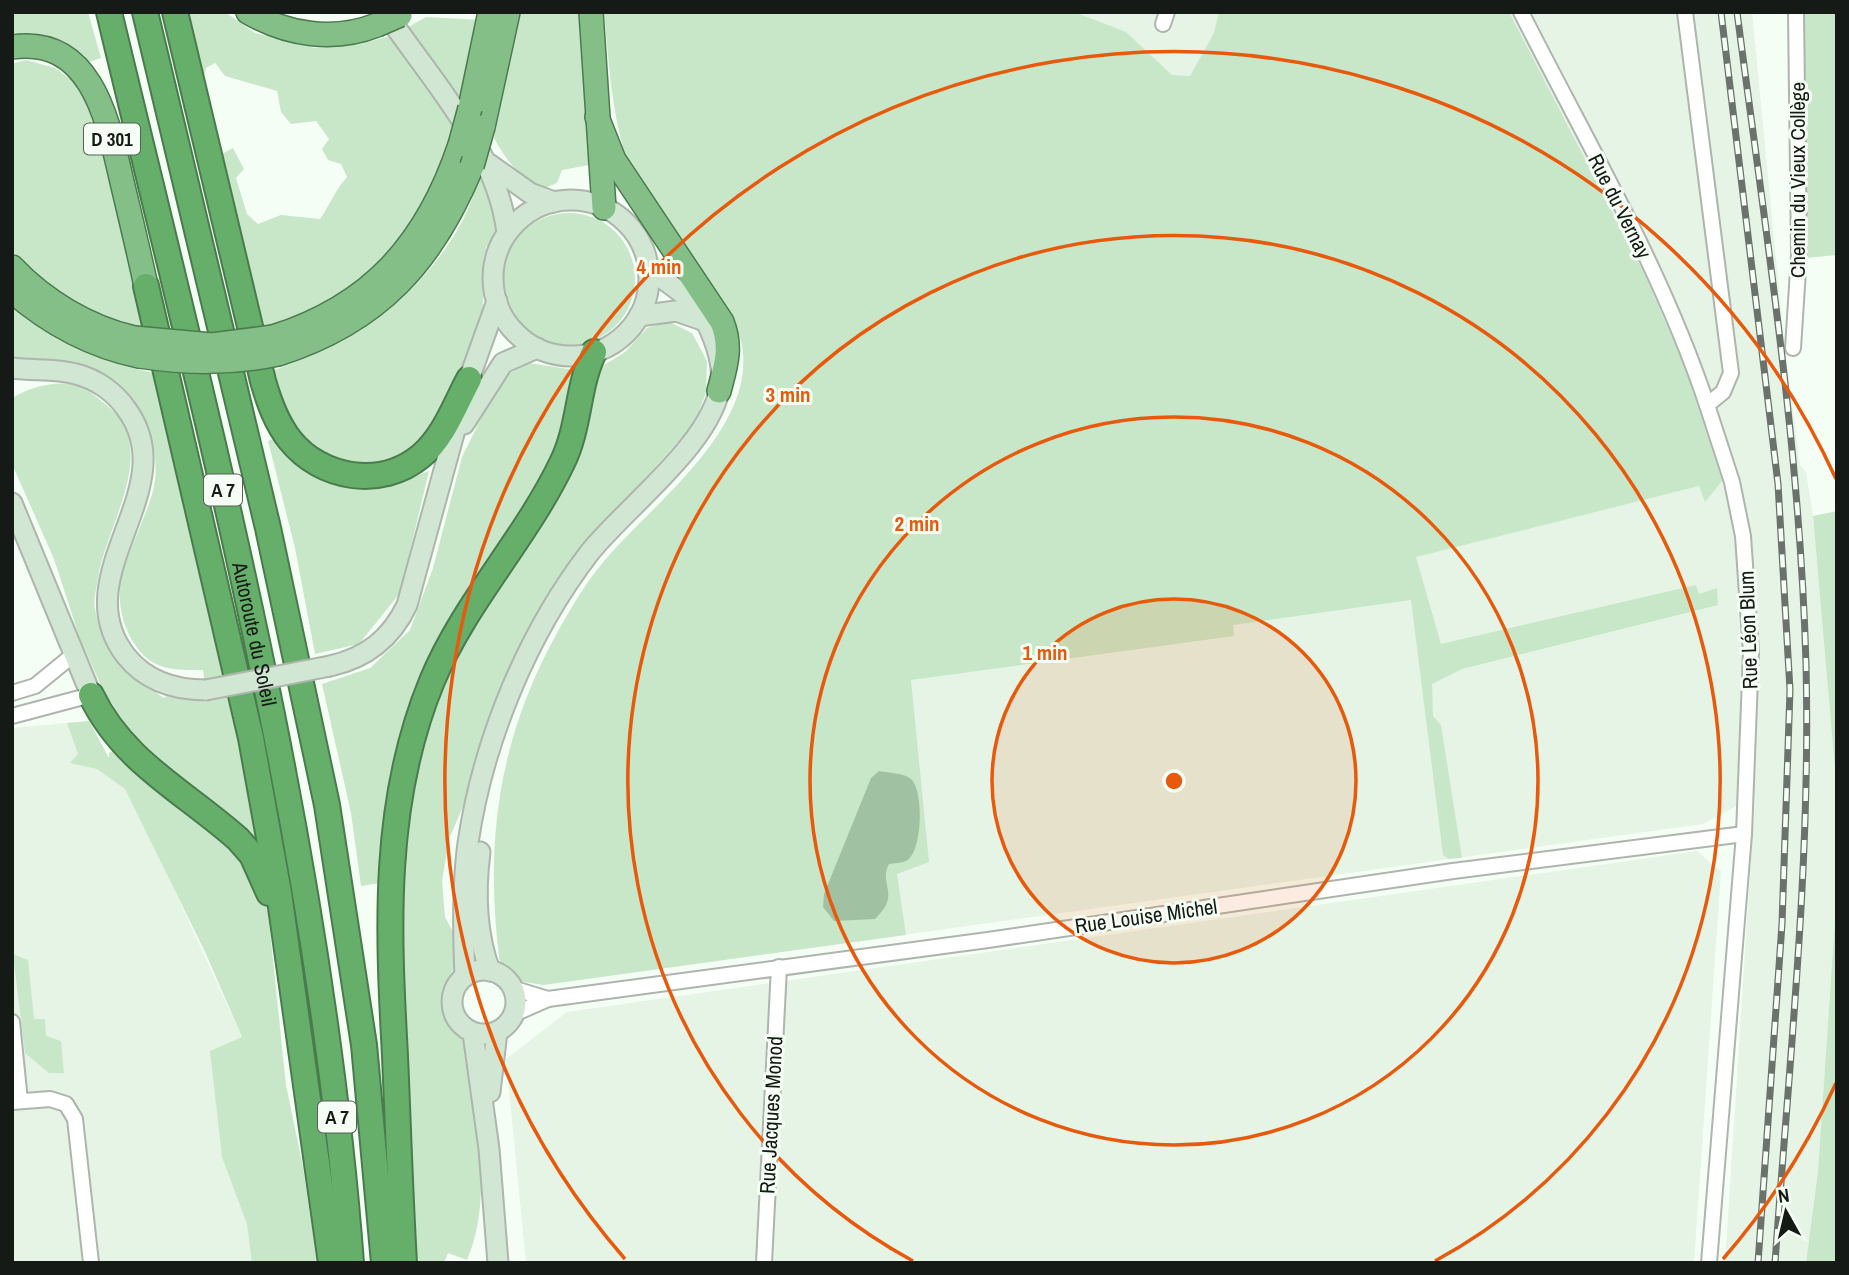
<svg xmlns="http://www.w3.org/2000/svg" width="1849" height="1275" font-family="'Archivo Narrow',sans-serif">
<style>
.built{fill:#e5f4e5}
.green{fill:#c8e7c9}
.water{fill:#a1c2a2}
.lines{fill:none;stroke-linecap:round;stroke-linejoin:round}
.minor-casing{stroke:#adb5ad;stroke-width:18}
.secondary-casing{stroke:#adb5ad;stroke-width:23}
.trunk-casing{stroke:#4a7b4d;stroke-width:26}
.motorway-casing{stroke:#4a7b4d;stroke-width:28}
.minor{stroke:#fff;stroke-width:14}
.secondary{stroke:#d1e7d3;stroke-width:19}
.trunk{stroke:#84bf88;stroke-width:23}
.motorway{stroke:#66af6b;stroke-width:24}
.rail-casing{stroke:#6b716b;stroke-width:7}
.rail{stroke:#f5fef5;stroke-width:4.5;stroke-dasharray:13;stroke-linecap:butt}
.secondary-bridge-casing{stroke:#adb5ad;stroke-width:23;stroke-linecap:butt}
.trunk-bridge-casing{stroke:#4a7b4d;stroke-width:26;stroke-linecap:butt}
.secondary-bridge{stroke:#d1e7d3;stroke-width:19}
.trunk-bridge{stroke:#84bf88;stroke-width:23}
.ring{fill:none;stroke:#e8590c;stroke-width:3.5}
.labels{text-anchor:middle;dominant-baseline:central;stroke-width:6;stroke-linejoin:round;paint-order:stroke}
.shield{fill:#f5fef5;stroke:#595e59;stroke-width:2}
.shield-label{font-size:19px;font-weight:bold;fill:#161a16}
.street-label{font-size:21px;fill:#161a16;stroke:#f5fef5}
.centre{fill:#e8590c;stroke:#f5fef5;stroke-width:3.5}
.ring-label{font-size:21px;text-anchor:middle;font-weight:bold;fill:#e8590c;stroke:#f5fef5;stroke-width:6;stroke-linejoin:round;paint-order:stroke}
</style>
<rect width="100%" height="100%" fill="#f5fef5"/>
<!-- built -->
<g class="built">
<path d="M621 12H1752L1784 340 1800 465 1806 472 1813 516 1837 793V889L1818 1171 1806 1263H1725L1755 796 1703 824 543 985 519 981 500 965 761 354Z"/>
<path d="M89 721 146 829 242 1037 287 1263H12V728Z"/>
<path d="M1697 851 1721 872 1694 1263H526L506 1059 567 1012Z"/>
</g>
<!-- green -->
<g class="green">
<path d="M12 12H88L101 58 89 62 52 37 12 34Z"/>
<path d="M189 12H225L255 33 315 48 360 44 394 35 426 17 482 20C471 63 463 107 450 150 443 169 431 189 420 206 383 268 332 311 260 327L220 155 233 148 244 169 236 178 247 214 258 224 281 215 320 219C330 205 335 190 347 177L341 164 328 160 322 149 329 139 316 121 291 124 281 112 277 91 225 76 215 63 206 68 204 76Z"/>
<path d="M520 12H584L591 148 589 165 562 170 557 183 542 189C519 177 506 160 494 138Z"/>
<path d="M604 12H1074L1126 32 1172 75 1190 76 1214 33 1219 12H1509L1645 275 1688 374 1722 481 1705 502 1699 486 1416 557 1441 644 1696 585 1699 594 1717 588 1718 605 1462 669 1432 684 1433 716 1441 725 1462 858 1449 859 1443 855 1411 600 1233 625 1234 636 911 680 929 862 897 874 906 935 543 985 519 981 500 965C485 850 496 750 550 646 564 620 581 589 600 566 648 506 761 428 741 341 736 321 717 299 706 282 679 241 652 199 626 157 611 110 609 61 604 12Z"/>
<path d="M1802 12H1837V255L1806 258Z"/>
<path d="M26 60 55 68 78 85 90 113 104 160 147 329C94 314 47 293 12 250V64Z"/>
<path d="M480 177 492 198 501 224 486 248 482 319 453 390 415 450 391 465H341L296 435 270 372C292 363 314 355 335 345 384 321 433 274 459 227 468 212 474 194 480 177Z"/>
<circle cx="569" cy="279" r="66"/>
<path d="M12 305C54 338 102 363 155 373L205 569 261 840 251 864 268 912 286 1085 303 1167 317 1263H252L247 1224 222 1157 210 1051 242 1037 206 954 125 789 97 769 70 763 78 754 67 723 89 721 109 758V753L134 739 101 686 79 636 54 559 12 464V398C33 385 72 375 93 394 100 400 110 407 117 415 154 459 105 530 98 578 97 587 93 600 95 609 104 657 126 672 164 698L167 696 207 702 203 670C187 670 170 671 156 664 130 651 117 613 120 586 122 563 146 518 153 491 165 441 135 383 86 367 62 360 37 360 12 360Z"/>
<path d="M668 321 692 333 707 361 706 392 695 423 574 557 526 634 486 728 468 795 449 839 442 881 445 917 457 939 460 954 443 993 444 1013 466 1039 469 1053C475 1118 494 1198 467 1260L448 1253 444 1263H416L400 883 409 791 438 693 601 367 625 352 647 328Z"/>
<path d="M529 363 575 370 568 422 548 474 440 646 381 883 361 886 351 813 322 684 370 668 410 630 433 568 462 457 496 388 510 373Z"/>
<path d="M278 437C325 497 360 498 429 471L400 593 359 644 315 654 295 548 268 441Z"/>
<path d="M1837 511V793L1813 516Z"/>
<path d="M1837 889V1263H1806L1818 1171Z"/>
<path d="M13 954 28 960 34 1019H45L46 1036 61 1041 64 1073H49L25 1053Z"/>
</g>
<!-- water -->
<path class="water" d="M879 771C889 773 904 773 911 779 924 790 923 853 906 861 901 863 894 863 889 864 878 885 902 894 875 919L834 921 823 907 824 894 871 778Z"/>
<g class="lines">
<!-- minor casing -->
<g class="minor-casing">
<g id="minor">
<path d="M1521 12C1586 141 1661 267 1707 405"/>
<path d="M1685 12 1731 373 1723 392 1707 405 1732 482 1743 536 1751 652 1744 834 1709 1263"/>
<path d="M1163 24 1167 12"/>
<path d="M1793 348 1799 255 1796 12"/>
<path d="M12 693 35 686 73 655"/>
<path d="M12 716 91 695"/>
<path d="M512 988 548 999"/>
<path d="M514 1014 548 999 988 940 1453 871 1744 834"/>
<path d="M12 1022 20 1101"/>
<path d="M12 1102 50 1099 66 1104 75 1119 91 1263"/>
<path d="M764 1263 779 967"/>
</g>
</g>
<!-- secondary casing -->
<g class="secondary-casing">
<g id="secondary">
<path d="M385 12C431 80 497 149 507 233"/>
<path d="M489 164 530 193 554 202"/>
<circle cx="571" cy="278" r="78"/>
<path d="M639 316 676 311 702 320"/>
<path d="M12 368C33 371 55 368 76 374 96 379 115 392 127 410 185 490 63 575 126 656 146 681 175 690 206 690"/>
<path d="M464 424 503 363 537 348"/>
<path d="M12 503 91 695"/>
<path d="M330 666C366 658 391 639 407 605L469 379 497 301"/>
<path d="M480 852C475 891 476 933 490 971"/>
<circle cx="484" cy="1002" r="32"/>
<path d="M465 976C463 932 462 887 468 843 483 741 527 634 590 552 628 505 714 442 721 382 724 358 708 317 690 300 677 288 662 279 648 268"/>
<path d="M473 1033 489 1149 498 1263"/>
<path d="M490 1092 497 1032"/>
</g>
</g>
<!-- trunk casing -->
<g class="trunk-casing">
<g id="trunk">
<path d="M248 12C287 35 334 42 377 25"/>
<path d="M591 12 604 208"/>
<path d="M12 47C95 35 109 128 123 186 131 220 139 253 146 286"/>
<path d="M470 108 490 12"/>
<path d="M597 117 614 160 722 322C732 347 726 365 719 391"/>
<path d="M483 127 508 12"/>
<path d="M12 267C44 301 88 327 134 338"/>
<path d="M12 291C49 323 91 346 139 356"/>
<path d="M273 337C372 306 427 243 460 145"/>
<path d="M278 354C379 322 433 261 472 166"/>
</g>
</g>
<!-- motorway casing -->
<g class="motorway-casing">
<g id="motorway">
<path id="s1" d="M109 12C208 426 319 837 351 1263"/>
<path d="M145 12 268 528 327 805 364 1045 384 1263"/>
<path d="M175 12 263 381C269 402 276 422 290 440 321 479 381 489 421 456 444 437 455 405 469 379"/>
<path d="M146 286 251 738 279 893 331 1263"/>
<path d="M91 695C123 762 184 791 238 839L252 855 269 893"/>
<path d="M404 1263C400 1194 398 1125 395 1056 388 929 382 802 432 681 465 602 525 540 562 463 580 427 577 387 594 352"/>
</g>
</g>
<!-- minor -->
<use href="#minor" class="minor"/>
<!-- secondary -->
<use href="#secondary" class="secondary"/>
<!-- trunk -->
<use href="#trunk" class="trunk"/>
<!-- motorway -->
<use href="#motorway" class="motorway"/>
<!-- rail casing -->
<g class="rail-casing">
<g id="rail">
<path d="M1721 12 1778 484 1790 690 1782 924 1758 1263"/>
<path d="M1737 12C1765 228 1800 446 1806 664 1811 863 1789 1064 1775 1263"/>
</g>
</g>
<!-- rail -->
<use href="#rail" class="rail"/>
<!-- secondary-bridge casing -->
<g class="secondary-bridge-casing">
<path id="secondary-bridge" d="M206 690 330 666"/>
</g>
<!-- trunk-bridge casing -->
<g class="trunk-bridge-casing">
<g id="trunk-bridge">
<path d="M377 25 400 15"/>
<path d="M460 145 470 108"/>
<path d="M472 166 483 127"/>
<path d="M134 338 212 345 273 337"/>
<path d="M139 356C187 363 230 364 278 354"/>
</g>
</g>
<!-- secondary-bridge -->
<use href="#secondary-bridge" class="secondary-bridge"/>
<!-- trunk-bridge -->
<use href="#trunk-bridge" class="trunk-bridge"/>
</g>
<!-- distance rings -->
<circle cx="1174" cy="781" r="182" fill="#e8590c" fill-opacity=".12"/>
<g class="ring">
<circle cx="1174" cy="781" r="182"/>
<circle cx="1174" cy="781" r="364"/>
<path d="M913 1261A546 546 0 1 1 1435 1261"/>
<path d="M1836 1083A728 728 0 0 1 1723 1259M625 1259A728 728 0 1 1 1836 479"/>
</g>
<g class="labels">
<!-- shield labels -->
<g class="shield">
<rect x="84" y="123.5" width="56" height="31" rx="5"/>
<rect x="204" y="474.5" width="38" height="31" rx="5"/>
<rect x="318" y="1101.5" width="38" height="31" rx="5"/>
</g>
<g class="shield-label">
<text x="112" y="139">D 301</text>
<text x="223" y="490">A 7</text>
<text x="337" y="1117">A 7</text>
</g>
<!-- street labels -->
<g class="street-label">
<text transform="translate(1797 180) rotate(-90)">Chemin du Vieux Collège</text>
<text transform="translate(1620 206) rotate(63)">Rue du Vernay</text>
<text transform="translate(1748 630) rotate(-92)">Rue Léon Blum</text>
<text stroke="none"><textPath href="#s1" startOffset="639">Autoroute du Soleil</textPath></text>
<text transform="translate(1146 916) rotate(-8)">Rue Louise Michel</text>
<text transform="translate(771 1115) rotate(-87)">Rue Jacques Monod</text>
</g>
</g>
<circle cx="1174" cy="781" r="10" class="centre"/>
<g class="ring-label">
<text x="659" y="274">4 min</text>
<text x="788" y="402">3 min</text>
<text x="917" y="531">2 min</text>
<text x="1045" y="660">1 min</text>
</g>
<!-- border -->
<rect width="1849" height="1275" fill="none" stroke="#161a16" stroke-width="28"/>
<!-- north arrow -->
<g transform="translate(1786 1212) rotate(352)" stroke="#f5fef5" stroke-width="5" paint-order="stroke">
<path d="M0-5L12 26L0 18L-12 26Z" fill="#161a16"/>
<text y="-10" font-size="19" font-weight="bold" text-anchor="middle" fill="#161a16">N</text>
</g>
</svg>
